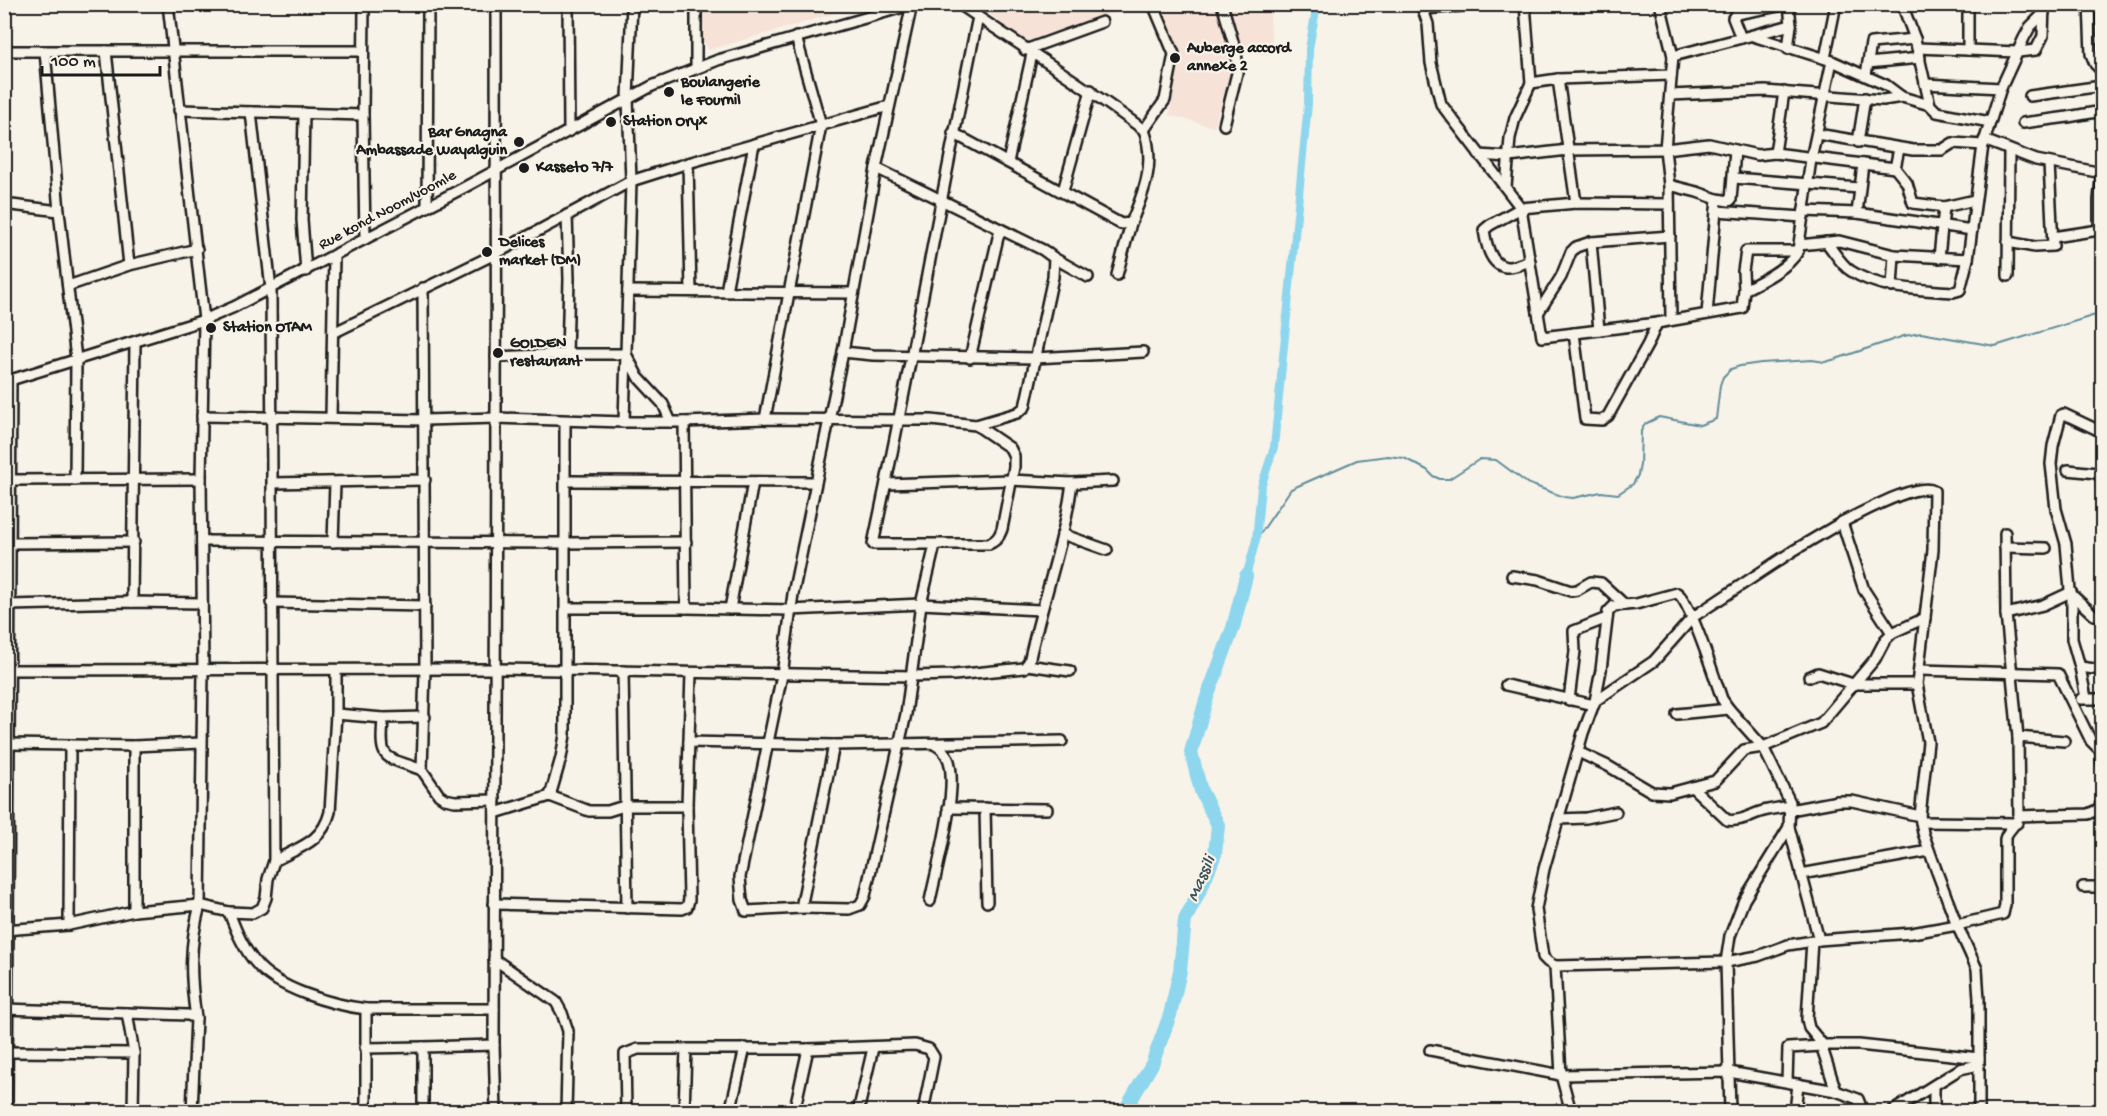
<svg xmlns="http://www.w3.org/2000/svg" width="2107" height="1116" font-family="'Gochi Hand',sans-serif">
<style>
.built{fill:#f7e2d8}
.lines{fill:none;stroke-linecap:round;stroke-linejoin:round}
.stream{stroke:#608c9a;stroke-width:2}
.canal{stroke:#8dd6ee;stroke-width:8}
.river{stroke:#8dd6ee;stroke-width:14}
.minor-casing{stroke:#1c1c1c;stroke-width:14}
.minor{stroke:#f7f3e8;stroke-width:9}
.poi-dot{fill:#1c1c1c;stroke:#f7f3e8;stroke-width:2}
.labels{text-anchor:middle;dominant-baseline:central;stroke-width:4.5;stroke-linejoin:round;paint-order:stroke}
.poi-label{font-size:16px;font-weight:bold;fill:#1c1c1c;stroke:#f7f3e8;text-anchor:start}
.street-label{font-size:16px;fill:#1c1c1c;stroke:#f7f3e8}
.water-label{font-size:18px;font-style:italic;fill:#3e545b;stroke:#f7f3e8}
</style>
<rect width="100%" height="100%" fill="#f7f3e8"/>
<filter id="ink" filterUnits="userSpaceOnUse"><feTurbulence type="fractalNoise" baseFrequency=".0167" numOctaves="2"/><feDisplacementMap in="SourceGraphic" scale="12" xChannelSelector="R" yChannelSelector="G"/><feConvolveMatrix kernelMatrix="1 2 1 2 8 2 1 2 1" color-interpolation-filters="sRGB"/></filter>
<g filter="url(#ink)">
<!-- built -->
<g class="built">
<path d="M703 5V4L865 5 709 50 702 39Z"/>
<path d="M980 5H1136L1023 42Z"/>
<path d="M1158 5H1269L1273 55 1236 52 1214 127 1169 115 1182 54Z"/>
</g>
<g class="lines">
<!-- stream -->
<path class="stream" d="M1256 540 1291 489 1357 460 1388 456 1404 458 1427 470 1433 476 1440 479H1449L1480 459 1496 460 1527 483 1564 497 1573 498 1601 492 1618 494 1633 484 1638 475 1640 465 1641 431 1645 424 1659 417 1700 425 1716 419 1720 385 1723 377 1731 369 1740 366 1761 363 1812 360 1825 362 1836 359 1904 336 1921 333 1995 346 2102 313"/>
<!-- canal -->
<path class="canal" d="M1246 576 1256 540 1261 487 1274 447 1308 104 1309 49 1317 4"/>
<!-- river -->
<path class="river" d="M1124 1112 1152 1064 1170 1015 1180 971 1185 920 1201 888 1215 854 1218 825 1201 791 1191 752 1206 700 1233 628 1246 576"/>
<!-- minor casing -->
<g class="minor-casing">
<g id="minor">
<path d="M168 4 204 320 201 479 203 670 200 905 229 912C235 929 243 948 255 962 276 989 333 1005 366 1009V1112"/>
<path d="M364 4 363 115 365 239"/>
<path d="M496 4C497 351 496 698 494 1045L496 1112"/>
<path d="M568 4 569 131"/>
<path d="M696 4V68"/>
<path d="M1222 4 1236 52 1238 69 1224 125"/>
<path d="M1421 4 1428 24 1431 63 1441 104 1521 208 1542 337 1657 323 1742 308 1744 290C1760 282 1790 267 1798 251L1811 159 1832 61"/>
<path d="M1525 4 1531 83 1558 79 1671 75"/>
<path d="M1660 4 1673 56 1665 149 1669 185 1671 319"/>
<path d="M1902 4 1915 39 1930 105 1937 112 1990 122"/>
<path d="M2089 4 2091 54 2095 64 2102 71"/>
<path d="M1424 9 1487 4"/>
<path d="M1753 36 1832 61 1886 85 1902 97 1930 105"/>
<path d="M1741 38 1733 18 1736 14 1789 4 1791 25 1788 49"/>
<path d="M1917 48 2018 52 2036 50 2043 36 2044 4"/>
<path d="M1025 50 1102 22"/>
<path d="M1968 50V4"/>
<path d="M4 51H363"/>
<path d="M45 51 59 211 76 359 75 480"/>
<path d="M106 51 129 265"/>
<path d="M1673 56 1791 25"/>
<path d="M1825 58 1836 4"/>
<path d="M1868 63 1920 58"/>
<path d="M1866 75 1871 43 1915 39"/>
<path d="M1558 79 1576 203"/>
<path d="M1925 84 2001 88"/>
<path d="M1670 95 1765 91 1883 100 1902 97"/>
<path d="M2030 96 2102 86"/>
<path d="M179 110 363 115"/>
<path d="M304 113 302 220 306 271"/>
<path d="M2023 123 2068 117 2102 111"/>
<path d="M1144 130 1165 100 1174 54 1153 4"/>
<path d="M953 133 1121 224 1131 223C1144 192 1156 163 1144 130 1084 85 1021 46 959 4"/>
<path d="M1817 134 1913 150H1942L1953 143 1983 145"/>
<path d="M1984 140 2036 160 2102 173"/>
<path d="M1858 142 1865 98"/>
<path d="M1899 149 1895 168 1907 183 1913 203 1944 207 1975 200"/>
<path d="M1775 153 1784 92"/>
<path d="M1479 155 1509 157 1568 150 1665 149 1709 144 1757 155 1775 153 1895 168"/>
<path d="M1008 162 1032 54"/>
<path d="M688 163 691 291"/>
<path d="M876 168 1043 250 1054 258 1053 277 1025 407 1017 413 976 425"/>
<path d="M1734 178 1859 188"/>
<path d="M1669 185 1697 192 1717 199 1707 314"/>
<path d="M1506 187 1510 138 1515 118 1531 83"/>
<path d="M1063 191 1091 90"/>
<path d="M1717 199 1729 201 1731 200 1735 150"/>
<path d="M4 204 59 211"/>
<path d="M427 207 428 4"/>
<path d="M1716 211 1803 217"/>
<path d="M1804 211 1857 213 1972 230"/>
<path d="M1857 213 1863 164"/>
<path d="M567 215 569 279 567 354"/>
<path d="M2053 237 2099 230V200L2102 170"/>
<path d="M1591 242 1599 330"/>
<path d="M1826 242C1834 251 1841 265 1851 271 1880 290 1919 289 1953 292L1960 290 1968 259 1983 145 2001 88 2024 38 2030 27 2044 13"/>
<path d="M2008 242 2035 247 2053 246 2049 163"/>
<path d="M1799 245 1839 241 1894 255 1968 259"/>
<path d="M1054 258 1088 277"/>
<path d="M1939 258 1944 207"/>
<path d="M1530 261C1523 263 1513 268 1506 267 1490 265 1486 243 1484 230L1490 225 1521 208 1576 203 1669 204"/>
<path d="M1117 275 1131 223"/>
<path d="M2008 276 2009 150"/>
<path d="M68 286 129 265 197 249"/>
<path d="M1892 287 1894 255"/>
<path d="M423 288 425 669 422 770 439 795 445 799 455 801 495 800"/>
<path d="M1744 290 1743 271 1746 251H1798"/>
<path d="M628 291 853 293"/>
<path d="M726 291 754 144"/>
<path d="M1538 313 1561 277 1571 252 1576 247 1591 242 1670 236"/>
<path d="M333 333 495 254 631 181 688 163 889 106"/>
<path d="M1574 333 1585 419 1602 420 1608 416 1648 344 1657 323"/>
<path d="M843 352 873 355 1035 358 1143 352"/>
<path d="M496 357 567 354H626L638 377 663 404 671 422"/>
<path d="M970 358 1000 229"/>
<path d="M4 382 204 320 234 307 465 187 652 86 718 60 914 4"/>
<path d="M202 416 424 420 497 418 624 422H684L765 419 900 420H931L976 425 1010 448 1014 456V467L1002 529C999 537 997 540 989 544H873C911 369 941 193 978 17"/>
<path d="M331 417 334 255"/>
<path d="M765 419 821 125 796 37"/>
<path d="M624 422 631 181 628 98 632 4"/>
<path d="M684 422 686 608"/>
<path d="M2068 470 2097 473 2102 479V485"/>
<path d="M11 480 201 479"/>
<path d="M567 481 816 482"/>
<path d="M273 483 425 480"/>
<path d="M886 484 1010 480 1072 483 1113 481"/>
<path d="M1842 522C1860 514 1917 481 1934 491L1933 550 1917 684 1928 742 1920 816 1923 833 1937 872 1957 925 1977 969 1979 999V1112"/>
<path d="M1062 534 1107 550"/>
<path d="M202 541 564 543 686 542"/>
<path d="M333 542 335 483"/>
<path d="M10 543 134 542"/>
<path d="M2005 547 2046 548"/>
<path d="M1512 576 1538 580 1571 591 1577 590 1591 582 1601 583 1625 605"/>
<path d="M2072 595 2094 615 2102 617"/>
<path d="M132 602 135 342"/>
<path d="M271 603 425 606"/>
<path d="M9 605 132 602 202 603"/>
<path d="M566 608H686L790 610 921 604 1041 610"/>
<path d="M730 609 753 482"/>
<path d="M2006 614 2043 605 2071 592"/>
<path d="M1027 665 1070 671"/>
<path d="M2080 667 2102 670"/>
<path d="M4 670 495 669 912 676 954 675 1024 668 1029 662C1042 602 1064 544 1072 483"/>
<path d="M1919 670 2058 674 2091 741 2101 751 2102 763"/>
<path d="M623 671 627 908"/>
<path d="M1809 677 1818 673 1853 684H1917"/>
<path d="M1506 685 1594 705"/>
<path d="M2086 698 2080 667 2072 639V595L2070 590 2066 544 2056 509 2051 464 2053 446 2061 415 2064 414 2102 432"/>
<path d="M2081 699H2102"/>
<path d="M1569 700 1575 651 1574 631 1607 618"/>
<path d="M1595 701 1654 661 1693 617 1793 551 1842 522 1864 590 1892 633"/>
<path d="M336 714 383 718 425 717"/>
<path d="M1677 714 1729 709"/>
<path d="M383 718C380 762 382 755 422 770"/>
<path d="M2018 737 2064 741"/>
<path d="M689 742 834 745 1062 741"/>
<path d="M9 744 134 746 201 743"/>
<path d="M834 745 801 908 746 911 742 900 740 877 782 675 793 594 843 352 876 168 912 4"/>
<path d="M1578 752 1608 766 1652 792 1670 793 1715 781 1744 750 1763 747 1821 723 1875 659 1885 640 1892 633 1925 618"/>
<path d="M1692 787 1727 820C1740 822 1748 816 1760 812 1770 809 1780 808 1790 806"/>
<path d="M550 796 561 758 565 735V421"/>
<path d="M948 808 1047 809"/>
<path d="M985 808 987 902"/>
<path d="M1790 810 1838 801H1852L1920 816"/>
<path d="M495 813 550 796 589 811H608L624 806H687"/>
<path d="M2019 816 2088 814 2097 810 2102 803"/>
<path d="M1559 819 1586 818 1616 812"/>
<path d="M1921 822 2017 823"/>
<path d="M274 861C299 847 322 843 330 812L336 714V670"/>
<path d="M1801 874 1929 851"/>
<path d="M2083 887H2102"/>
<path d="M930 901C937 867 958 792 949 761 946 752 941 748 934 744"/>
<path d="M494 904 682 909 687 907 689 900 687 806 691 673"/>
<path d="M801 908 849 909 860 905 865 896 906 714 921 604 935 545"/>
<path d="M134 911V746"/>
<path d="M229 912 253 913 262 908 266 898 268 879 274 861 271 289 251 112"/>
<path d="M69 925 70 745"/>
<path d="M4 930 69 925 134 911 200 905C189 946 190 976 196 1018L188 1015 4 1009"/>
<path d="M1812 941 1807 1019 1809 1028 1823 1045"/>
<path d="M494 959 556 1002 562 1013 568 1031 566 1112"/>
<path d="M1555 966 1548 962 1543 957 1536 909 1544 869 1583 733 1595 701 1601 670 1608 612 1614 606 1636 604 1677 593C1690 600 1715 679 1722 699L1729 709 1763 747 1790 802 1789 827 1819 940"/>
<path d="M366 1009H494"/>
<path d="M127 1013 134 1053 133 1112"/>
<path d="M365 1048 423 1047"/>
<path d="M1430 1050 1561 1075 1729 1072 1836 1091 1858 1099 1863 1112"/>
<path d="M8 1052 134 1053"/>
<path d="M1787 1082 1788 1048 1822 1046"/>
<path d="M1836 1091 1822 1048 1823 1045H1859L1979 1058"/>
<path d="M7 1112 11 380"/>
<path d="M192 1112 196 1018"/>
<path d="M423 1112V1047L494 1045"/>
<path d="M626 1112 625 1054 638 1049H808L915 1045 929 1049 934 1057 923 1112"/>
<path d="M684 1112 686 1049"/>
<path d="M730 1112 745 1048"/>
<path d="M794 1112 808 1049"/>
<path d="M858 1112 873 1048"/>
<path d="M1571 1112 1561 1075 1555 966 1726 962 1758 956 1788 945 1819 940 1912 933 1957 925 2003 914 2005 905V839C2007 830 2016 826 2019 816L2018 737 2006 614 2005 533"/>
<path d="M1730 1112 1726 962 1730 936 1744 900 1789 827"/>
<path d="M1795 1112 1798 1084"/>
<path d="M1891 1112 1960 1069 1979 1065"/>
<path d="M1934 1112V1086"/>
</g>
</g>
<!-- minor -->
<use href="#minor" class="minor"/>
</g>
</g>
<!-- markers -->
<g class="poi-dot">
<circle cx="1175" cy="58" r="6"/>
<circle cx="669" cy="92" r="6"/>
<circle cx="611" cy="122" r="6"/>
<circle cx="519" cy="142" r="6"/>
<circle cx="524" cy="168" r="6"/>
<circle cx="487" cy="252" r="6"/>
<circle cx="211" cy="328" r="6"/>
<circle cx="498" cy="353" r="6"/>
</g>
<g class="labels">
<!-- poi labels -->
<g class="poi-label">
<text x="1187" y="49">Auberge accord<tspan x="1187" dy="18">annexe 2</tspan></text>
<text x="681" y="83">Boulangerie<tspan x="681" dy="18">le Fournil</tspan></text>
<text x="623" y="122">Station Oryx</text>
<text x="507" y="133" text-anchor="end">Bar Gnagna<tspan x="507" dy="18">Ambassade Wayalguin</tspan></text>
<text x="536" y="168">Kasseto 7/7</text>
<text x="499" y="243">Delices<tspan x="499" dy="18">market (DM)</tspan></text>
<text x="223" y="328">Station OTAM</text>
<text x="510" y="344">GOLDEN<tspan x="510" dy="18">restaurant</tspan></text>
</g>
<!-- street labels -->
<g class="street-label">
<text transform="translate(388 211) rotate(-28)">Rue kond Noom/voomle</text>
</g>
<!-- water labels -->
<g class="water-label">
<text transform="translate(1202 879) rotate(-67)">Massili</text>
</g>
</g>
<!-- margin -->
<rect width="2107" height="1116" fill="none" stroke="#f7f3e8" stroke-width="24"/>
<rect x="12" y="12" width="2083" height="1092" fill="none" stroke="#1c1c1c" stroke-width="2" filter="url(#ink)"/>
<!-- scale -->
<path d="M42 66v9h118v-9" fill="none" stroke="#1c1c1c" stroke-width="3"/>
<text x="51" y="66" font-size="18" fill="#1c1c1c" stroke="#f7f3e8" stroke-width="4.5" paint-order="stroke">100 m</text>
</svg>
